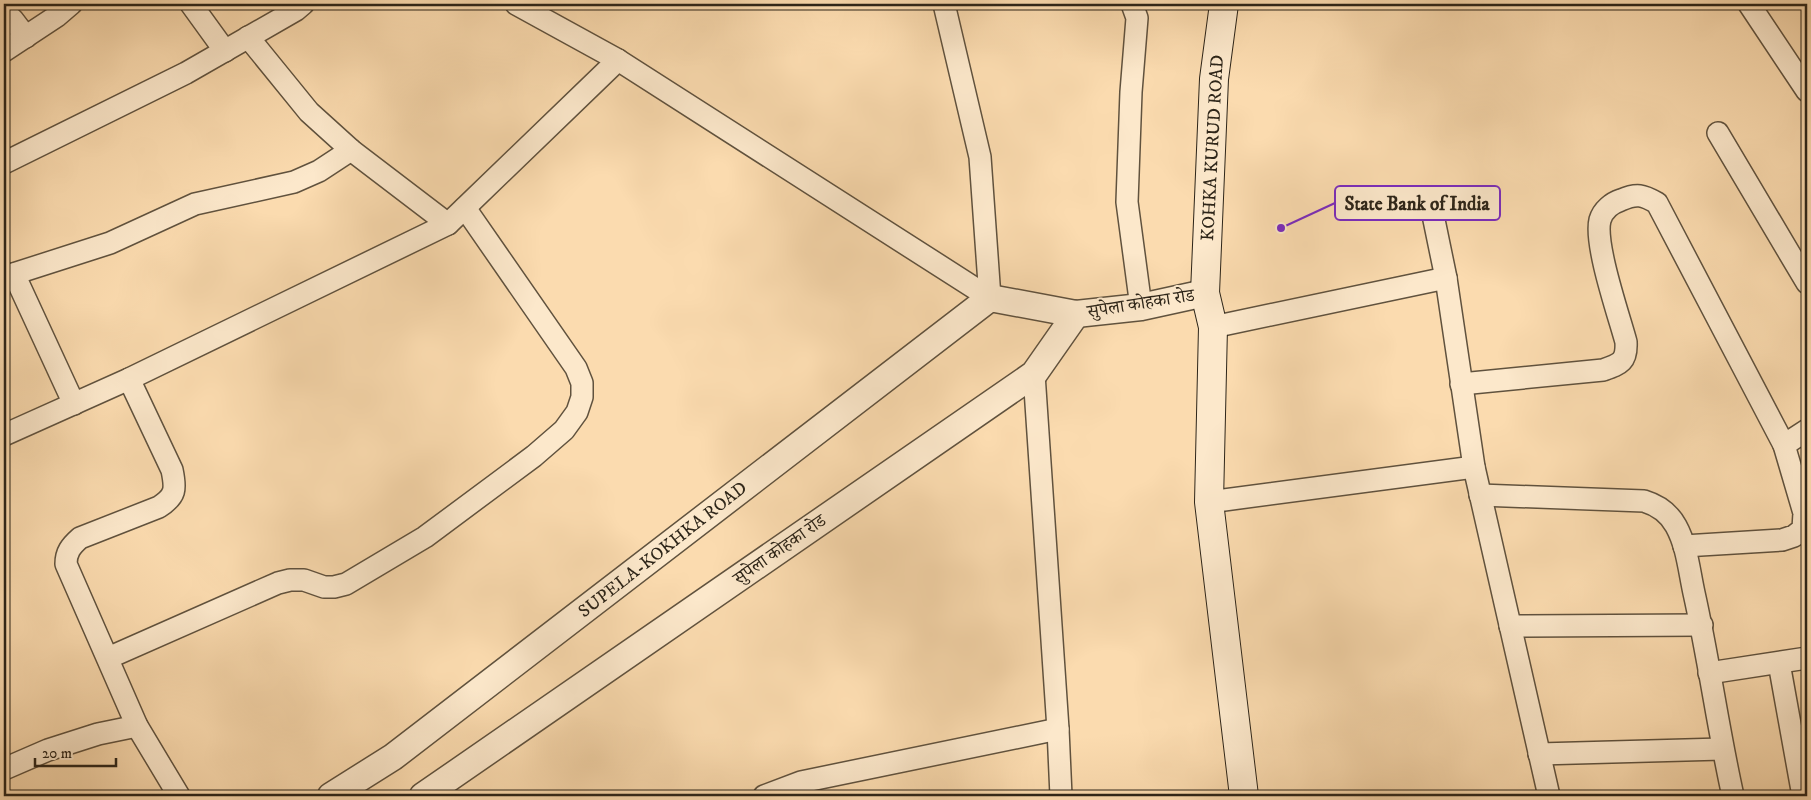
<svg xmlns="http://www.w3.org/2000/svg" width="1811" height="800" font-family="'IM FELL DW Pica','Noto Serif Devanagari',serif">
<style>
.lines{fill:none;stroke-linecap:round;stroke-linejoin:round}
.minor-casing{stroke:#60523e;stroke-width:24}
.tertiary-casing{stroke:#60523e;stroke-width:29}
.secondary-casing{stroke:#2d2519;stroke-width:30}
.minor{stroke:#fce8cb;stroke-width:21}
.tertiary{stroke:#fce8cb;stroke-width:26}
.secondary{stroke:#fce8cb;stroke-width:28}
.labels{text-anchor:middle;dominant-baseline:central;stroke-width:4;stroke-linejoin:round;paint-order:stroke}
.street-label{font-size:18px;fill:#2d2519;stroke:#fce8cb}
.leader{fill:none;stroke:#7b2cbf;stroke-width:2}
.callout-dot{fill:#7b2cbf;stroke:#fce8cb;stroke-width:2}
.callout{fill:#fce8cb;stroke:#7b2cbf;stroke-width:2}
.callout-label{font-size:19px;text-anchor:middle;font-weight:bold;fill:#2d2519}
</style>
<rect width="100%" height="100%" fill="#fbdbaf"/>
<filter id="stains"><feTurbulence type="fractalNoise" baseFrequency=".004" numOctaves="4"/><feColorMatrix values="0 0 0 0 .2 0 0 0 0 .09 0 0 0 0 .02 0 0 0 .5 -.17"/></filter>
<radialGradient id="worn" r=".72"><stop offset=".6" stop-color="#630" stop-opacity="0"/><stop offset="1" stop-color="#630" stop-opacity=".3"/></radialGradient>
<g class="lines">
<!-- minor casing -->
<g class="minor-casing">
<g id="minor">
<path d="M191 4 225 51"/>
<path d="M516 4 618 60 990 298"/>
<path d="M944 4 980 157 990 298"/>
<path d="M1132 4 1137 18 1131 92 1127 202 1141 307"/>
<path d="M1749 4 1807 91"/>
<path d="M4 11 13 20 26 37"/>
<path d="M248 37 309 112 351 150 448 224"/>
<path d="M4 51 57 16 71 4"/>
<path d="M1718 133 1807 283"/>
<path d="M4 163 186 73 296 10 303 4"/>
<path d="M1433 215 1446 278 1474 467"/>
<path d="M14 274 74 404"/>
<path d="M4 277 110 243 195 204 294 182 319 171 351 150"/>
<path d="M1213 327 1446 278"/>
<path d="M1034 374 1058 729 1061 796"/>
<path d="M129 379 172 470C176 489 176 496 159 507L80 538C71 546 66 552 66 564L137 726 179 796"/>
<path d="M1461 384 1603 370C1620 364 1627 362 1626 342 1619 316 1594 244 1600 220 1603 210 1612 203 1621 200 1637 193 1643 195 1657 203L1784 445 1804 513 1803 529 1794 536 1782 540 1684 546"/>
<path d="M4 435 129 379 448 224 618 60"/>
<path d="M1784 445 1807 430"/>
<path d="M1480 495 1644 501C1657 505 1669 513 1676 526 1687 546 1689 570 1694 593 1709 660 1718 729 1733 796"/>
<path d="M1209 502 1474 467 1549 796"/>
<path d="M1510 626 1702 625"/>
<path d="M108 658 278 583 290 580H304L324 587H334L346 584 425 537 534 456 564 430 577 412 582 397V383L576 368 465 208"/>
<path d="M1779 663 1803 796"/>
<path d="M1709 673 1807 658"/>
<path d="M1539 754 1722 749"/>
<path d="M4 769 48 750 98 734 137 726"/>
<path d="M764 796 801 782 1058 729"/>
</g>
</g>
<!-- tertiary casing -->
<g class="tertiary-casing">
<g id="tertiary">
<path d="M331 796 393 757 990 298 1076 314 1141 307 1205 293"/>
<path d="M423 796 1034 374 1076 314"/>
</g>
</g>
<!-- secondary casing -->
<g class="secondary-casing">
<path id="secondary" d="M1224 4 1214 79 1205 293 1213 327 1209 502 1244 796"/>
</g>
<!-- minor -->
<use href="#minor" class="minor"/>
<!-- tertiary -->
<use href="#tertiary" class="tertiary"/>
<!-- secondary -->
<use href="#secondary" class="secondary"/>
</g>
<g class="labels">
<!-- street labels -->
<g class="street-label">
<text transform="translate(1213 148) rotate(-87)">KOHKA KURUD ROAD</text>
<text transform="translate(1141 304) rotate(-9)">सुपेला कोहका रोड</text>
<text transform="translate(663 550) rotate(-38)">SUPELA-KOKHKA ROAD</text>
<text transform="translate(780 550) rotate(-35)">सुपेला कोहका रोड</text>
</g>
</g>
<!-- callouts -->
<path class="leader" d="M1281 228L1335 203"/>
<circle class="callout-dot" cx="1281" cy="228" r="5"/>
<rect class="callout" x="1335" y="186" width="165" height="34" rx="5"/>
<g class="callout-label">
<text x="1417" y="210">State Bank of India</text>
</g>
<!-- margin -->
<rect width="1811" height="800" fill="none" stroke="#fbdbaf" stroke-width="20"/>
<rect x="5" y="5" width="1801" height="790" fill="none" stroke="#2d2519" stroke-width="2.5"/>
<rect x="10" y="10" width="1791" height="780" fill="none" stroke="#2d2519"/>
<!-- scale -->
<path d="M35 758v8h81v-8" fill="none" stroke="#2d2519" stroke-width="2.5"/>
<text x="42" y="758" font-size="15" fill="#2d2519" stroke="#fce8cb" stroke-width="4" paint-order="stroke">20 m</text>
<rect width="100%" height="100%" filter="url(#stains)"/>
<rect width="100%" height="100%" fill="url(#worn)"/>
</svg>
